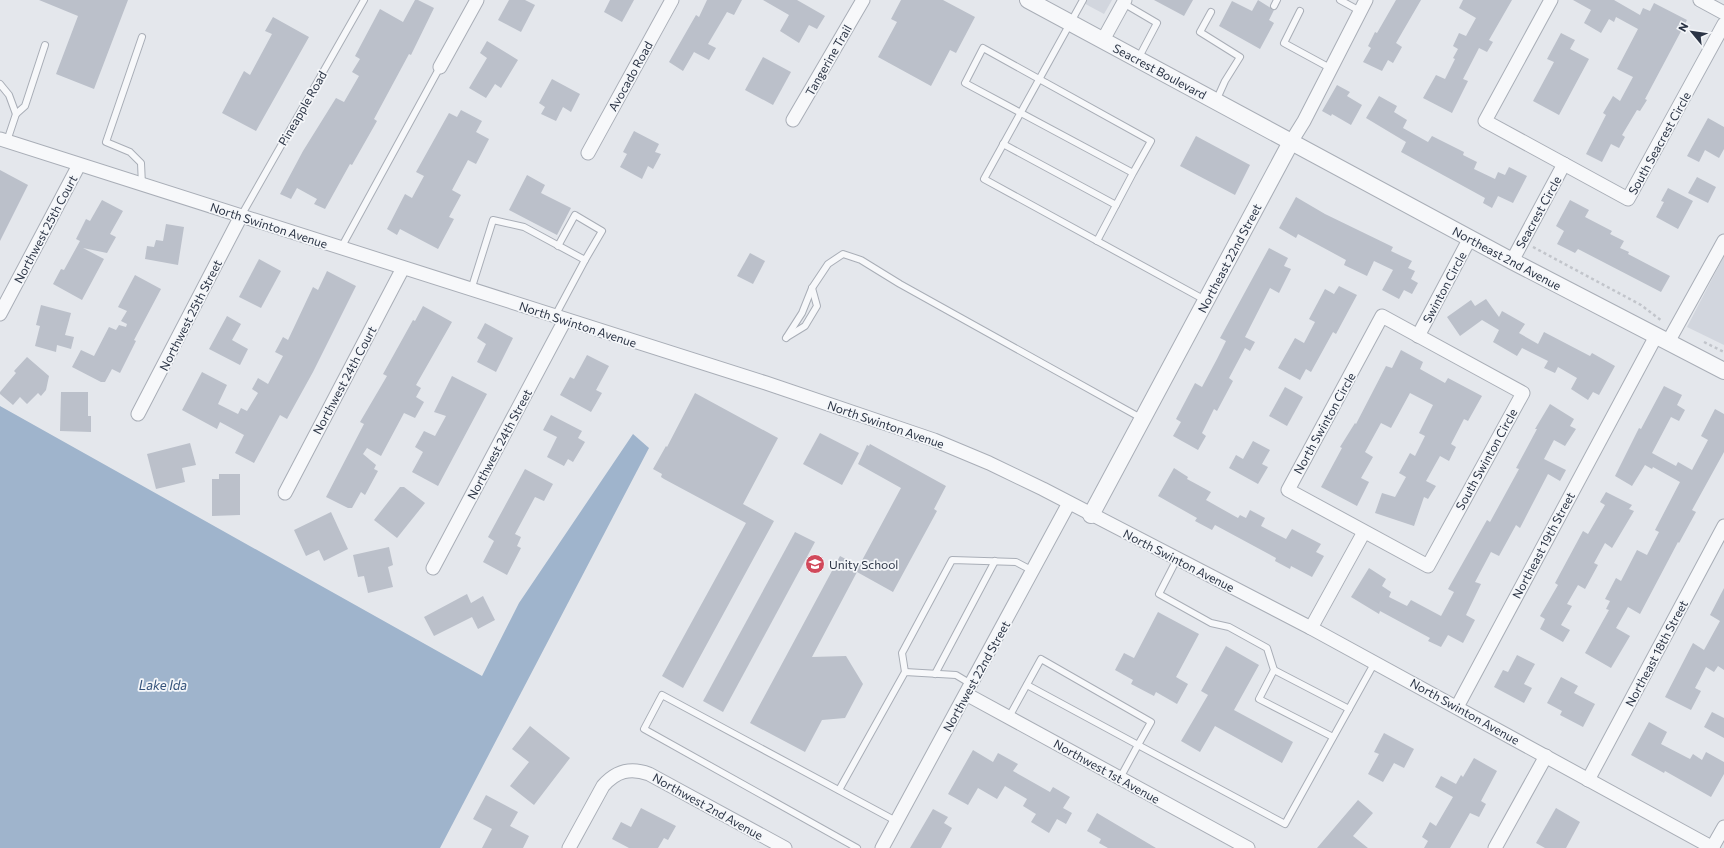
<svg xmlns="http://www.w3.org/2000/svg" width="1724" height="848" font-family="Commissioner,sans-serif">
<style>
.built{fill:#d2d6de}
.water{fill:#9fb4cc}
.building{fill:#bbc0ca}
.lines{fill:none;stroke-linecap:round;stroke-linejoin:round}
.service-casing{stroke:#a9aeb7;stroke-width:8}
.minor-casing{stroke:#a9aeb7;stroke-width:15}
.tertiary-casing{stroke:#a9aeb7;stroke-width:18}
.path{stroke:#c2c5cb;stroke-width:2.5;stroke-dasharray:3 3;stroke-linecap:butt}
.service{stroke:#f7f8fa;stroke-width:6}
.minor{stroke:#f7f8fa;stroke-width:13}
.tertiary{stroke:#f7f8fa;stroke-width:16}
.labels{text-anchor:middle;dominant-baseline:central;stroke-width:3.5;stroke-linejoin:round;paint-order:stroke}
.street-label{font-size:12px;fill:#2b3445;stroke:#f4f6f9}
.poi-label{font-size:12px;fill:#2b3445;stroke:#f4f6f9;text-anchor:start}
.water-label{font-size:13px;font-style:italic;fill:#34527a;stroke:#f4f6f9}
</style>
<rect width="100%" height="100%" fill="#e4e7ec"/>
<!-- built -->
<g class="built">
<path d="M1078 0H1112L1104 14Z"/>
<path d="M1724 256V345L1687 327Z"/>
</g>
<!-- water -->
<path class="water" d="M0 406 482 676 519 603 633 434 649 448 440 848H0Z"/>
<!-- building -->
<g class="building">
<path d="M39 0H128L94 89 56 74 78 16Z"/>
<path d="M415 0H418L434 8 411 55 409 54 374 119 377 121 352 165 350 164 325 209 314 204 317 199 297 188 291 199 280 194 303 151 336 98 344 102 359 76 352 72 360 59 355 56 380 9 403 22Z"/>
<path d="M509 0H525L535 5 521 32 498 20Z"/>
<path d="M610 0H634L622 22 604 12Z"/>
<path d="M707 0H742L734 15 727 12 708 44 716 48 709 60 694 52 683 71 669 62 696 15 699 17Z"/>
<path d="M763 0H797L825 16 817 29 809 25 799 43 780 31 789 15Z"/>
<path d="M901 0H943L975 17 956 53 950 50 931 86 878 57 897 22 891 19Z"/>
<path d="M1154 0H1193L1184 16Z"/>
<path d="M1258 0 1274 10 1269 20 1274 23 1260 49 1219 26 1232 1 1252 11Z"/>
<path d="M1396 0H1421L1396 43 1402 47 1393 63 1388 60 1382 71 1363 62 1371 48 1368 46 1375 32 1377 33Z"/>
<path d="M1463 0H1512L1489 40 1493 42 1487 52 1479 48 1463 79 1468 81 1452 113 1423 98 1436 75 1445 79 1455 59 1453 58 1458 49 1453 46 1459 33 1466 36 1476 18 1459 8Z"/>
<path d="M1573 0H1614L1640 15 1643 8 1650 11 1654 3 1687 20 1645 99 1647 100 1640 111 1637 110 1622 135 1625 137 1619 148 1611 144 1602 162 1586 154 1606 115 1603 113 1613 96 1620 101 1633 77 1617 69 1638 29 1616 17 1614 22 1609 19 1601 33 1584 23 1591 10Z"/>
<path d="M273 17 309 37 256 131 222 113 244 71 250 75 272 34 265 31Z"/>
<path d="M1561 33 1575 40 1570 49 1589 59 1559 115 1533 101 1554 62 1547 59Z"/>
<path d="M487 41 518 60 501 88 495 84 486 98 469 88 487 58 480 53Z"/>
<path d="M763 57 791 72 773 105 745 90Z"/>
<path d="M552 79 580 94 571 112 563 107 556 121 541 114 545 107 539 103Z"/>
<path d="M1337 85 1350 92 1347 96 1362 105 1351 125 1332 114 1331 116 1322 111Z"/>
<path d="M1379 96 1397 106 1394 112 1407 120 1403 128 1428 142 1432 136 1464 152 1463 155 1477 162 1474 169 1495 179 1498 172 1505 175 1509 167 1527 176 1513 203 1498 196 1492 208 1483 203 1485 198 1401 152 1406 142 1366 118Z"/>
<path d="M461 110 482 121 476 132 489 139 476 164 468 160 452 190 461 195 449 217 454 219 438 249 400 229 397 235 387 229 405 194 412 198 424 176 416 172 449 113 457 117Z"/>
<path d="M1708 118 1724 127V149L1719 158 1705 150 1699 162 1687 156Z"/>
<path d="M634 131 659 144 655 152 661 154 653 169 648 166 642 179 620 167 627 154 623 152Z"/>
<path d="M1196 136 1250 165 1235 195 1180 166Z"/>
<path d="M0 170 28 185 0 241Z"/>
<path d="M527 175 545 185 541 193 571 208 557 235 509 210Z"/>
<path d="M1697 177 1716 187 1708 203 1688 193Z"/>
<path d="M1668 188 1693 201 1678 229 1656 217 1664 202 1661 201Z"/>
<path d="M1296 197 1325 214 1393 247 1391 251 1412 261 1408 268 1415 271 1411 279 1418 283 1412 294 1404 290 1399 299 1382 290 1393 270 1374 261 1367 276 1344 265 1346 260 1298 234 1296 238 1279 228Z"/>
<path d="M102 200 123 211 110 234 116 237 107 253 83 248 104 259 82 300 53 284 61 269 64 270 80 241 76 239 86 219 90 221Z"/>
<path d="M1570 200 1589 210 1585 217 1612 231 1610 234 1624 241 1620 248 1629 252 1628 254 1670 276 1661 292 1578 249 1575 253 1557 244 1564 231 1556 226Z"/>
<path d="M166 224 184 227 178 265 145 259 147 246 154 247 156 240 163 241Z"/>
<path d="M1269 248 1288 258 1284 266 1291 269 1279 293 1270 288 1245 337 1255 342 1250 351 1245 348 1229 378 1233 381 1217 411 1214 409 1202 433 1206 436 1198 450 1173 436 1181 422 1176 419 1195 383 1202 387 1217 359 1226 341 1220 338Z"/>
<path d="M750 253 765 261 753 284 737 276Z"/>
<path d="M259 259 281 271 261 308 239 297Z"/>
<path d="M327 271 356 286 313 372 287 419 280 415 254 463 235 453 244 435 220 422 217 429 182 410 202 372 227 385 218 404 238 414 241 408 247 411 258 393 252 389 258 378 268 384 283 356 275 352 283 337 288 340 313 287 318 290Z"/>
<path d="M135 275 161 289 134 340 136 341 120 373 112 369 105 382H101L72 367 81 350 94 356 109 327 116 330 119 325 126 327 127 324 121 321 127 311 118 307Z"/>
<path d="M1339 286 1357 295 1336 334 1333 332 1311 372 1306 369 1300 380 1278 368 1295 338 1304 343 1315 322 1309 319 1325 289 1334 294Z"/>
<path d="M1486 299 1499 317 1502 311 1525 324 1519 333 1538 344 1544 332 1590 356 1592 353 1615 366 1599 395 1593 392 1588 400 1571 389 1577 378 1558 367 1555 373 1544 368 1548 361 1522 348 1517 356 1493 342 1499 330 1482 320 1460 336 1447 317 1471 300 1475 306Z"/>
<path d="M41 305 71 313 65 335 74 337 71 349 57 345 56 352 35 346 40 326 36 325Z"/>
<path d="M423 306 452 322 416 385 421 388 416 397 424 402 415 418 404 413 381 456 367 448 363 454 376 465 374 469 378 471 365 495 361 492 352 508H348L326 497 364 424 360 422 387 376 383 374 413 320 415 321Z"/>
<path d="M227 316 241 324 232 340 248 349 240 365 209 349Z"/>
<path d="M485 323 513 338 496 372 477 362 486 344 477 338Z"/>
<path d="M1401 350 1423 362 1420 369 1445 383 1448 378 1482 396 1468 421 1464 419 1451 444 1456 447 1449 461 1440 456 1426 481 1436 486 1428 499 1424 497 1414 526 1375 513 1382 493 1395 497 1406 477 1399 473 1410 453 1415 456 1425 436 1419 433 1433 405 1410 393 1391 428 1381 423 1365 452 1373 457 1361 478 1369 482 1357 506 1321 487 1342 448 1340 447 1355 423 1356 424 1386 366 1392 368Z"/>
<path d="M587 355 609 366 596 390 602 393 591 412 560 395 570 377 574 379Z"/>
<path d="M27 357 49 376 46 390 41 396 38 393 27 404 20 397 13 405 0 394V392L16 373 14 371Z"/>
<path d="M452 376 487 394 438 486 412 472 423 452 415 447 424 431 435 436 446 416 434 412Z"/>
<path d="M1664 386 1682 395 1677 405 1685 410 1679 421 1671 417 1652 453 1676 466 1678 462 1692 470 1708 440 1701 436 1715 409 1724 414V452L1692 510 1696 512 1679 543 1678 542 1640 614 1628 607 1616 628 1630 636 1611 668 1585 653 1609 610 1606 609 1610 601 1605 599 1616 578 1621 581 1637 550 1647 555 1659 532 1655 530 1680 482 1653 467 1652 469 1645 465 1632 486 1615 476 1639 428 1641 429Z"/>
<path d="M1285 387 1303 397 1287 426 1269 416Z"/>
<path d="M61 392H88V416H91V432L60 431Z"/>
<path d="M695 393 778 438 743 504 774 521 683 688 662 676 746 523 664 479 661 477 662 474 653 469 666 446 667 447Z"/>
<path d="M1550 404 1574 419 1570 426 1576 429 1565 446 1554 440 1544 459 1566 470 1560 481 1548 474 1520 528 1516 525 1499 556 1491 552 1475 582 1481 584 1466 615 1475 620 1463 643 1448 635 1441 647 1428 641 1430 638 1380 611 1379 614 1351 597 1369 568 1386 579 1382 586 1391 592 1389 597 1407 606 1411 600 1441 616 1454 592 1448 589 1487 520 1490 522 1519 469 1516 468 1537 429H1535Z"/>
<path d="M551 415 582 431 578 438 585 442 573 462 568 459 564 466 547 457 557 437 543 430Z"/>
<path d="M820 433 859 453 842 485 803 464Z"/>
<path d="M1253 441 1270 450 1262 464 1268 467 1258 484 1229 468 1236 455 1243 459Z"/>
<path d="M190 443 196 465 182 468 185 482 156 489 147 454Z"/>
<path d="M870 444 946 486 934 509 937 511 893 592 857 572 812 657 846 656 863 684 845 718 822 720 805 752 750 723 840 556 859 566 901 488 858 464 867 445 869 446Z"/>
<path d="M1174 468 1188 477 1187 479 1211 492 1206 500 1238 518 1240 515 1246 518 1250 510 1265 518 1261 526 1286 539 1292 529 1321 544 1316 552 1324 556 1312 577 1291 566 1290 569 1275 561 1276 558 1215 525 1212 530 1195 521 1197 518 1158 496Z"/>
<path d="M525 469 553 484 544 501 535 497 515 534 521 537 517 546 521 548 507 575 483 562 494 541 488 537Z"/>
<path d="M219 474H240V515L212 516V479H219Z"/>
<path d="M400 487H404L425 503 397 538 374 520Z"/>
<path d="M1606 492 1632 505 1629 509 1634 511 1612 548 1605 543 1594 563 1598 565 1585 589 1578 585 1567 604 1572 606 1561 625 1570 630 1563 642 1540 629 1545 619 1540 616 1558 585 1555 583 1583 531 1588 534 1605 505 1600 502Z"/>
<path d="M331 512 348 549 324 561 319 550 306 556 294 530Z"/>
<path d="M795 532 815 542 723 712 703 701Z"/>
<path d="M389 547 393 565 388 567 393 587 368 593 364 576 358 577 353 555Z"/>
<path d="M1724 588V670L1718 666 1714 672 1706 667 1695 688 1701 691 1691 710 1665 697 1693 643 1704 650 1720 621 1710 615Z"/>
<path d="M467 594 471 603 483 596 495 620 478 629 472 617 434 636 424 617Z"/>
<path d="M1158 612 1199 634 1176 677 1188 684 1177 704 1156 692 1154 696 1131 684 1133 680 1115 670 1124 653 1134 658Z"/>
<path d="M1226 646 1259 665 1234 710 1293 742 1282 763 1215 726 1200 752 1181 741 1208 695 1201 691Z"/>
<path d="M1517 655 1535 664 1524 684 1532 688 1524 703 1494 687 1503 670 1508 672Z"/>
<path d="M1561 677 1578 686 1574 693 1595 704 1583 727 1560 715 1562 711 1547 703Z"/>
<path d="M1712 712 1724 718V738L1704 727Z"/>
<path d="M1649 722 1667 732 1661 744 1690 759 1693 754 1702 760 1706 752 1724 762V774L1711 797 1665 771 1664 773 1631 755Z"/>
<path d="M530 726 570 758 534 805 510 786 529 762 512 749Z"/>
<path d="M1384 733 1414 749 1404 768 1394 763 1383 782 1368 774 1379 754 1374 752Z"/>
<path d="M973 750 993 762 998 753 1018 764 1013 771 1050 792 1053 787 1070 797 1063 808 1072 813 1066 824 1057 819 1049 833 1031 822 1036 814 1023 806 1027 799 1005 786 997 799 978 788 968 805 948 794Z"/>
<path d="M1474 758 1497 771 1481 801 1486 804 1479 817 1470 813 1450 848H1424L1428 841 1422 837 1430 822 1436 826 1453 797 1435 787 1441 776 1456 784 1461 775 1463 777Z"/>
<path d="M486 795 518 812 510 826 529 836 523 848H482L492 829 473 819Z"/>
<path d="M1358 800 1373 813 1353 836 1368 848H1317Z"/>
<path d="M641 808 676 826 668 840 664 838 658 848H629L612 839 621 822 631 827Z"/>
<path d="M1556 808 1580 822 1566 848H1545L1536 843Z"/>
<path d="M933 809 948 817 944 823 952 828 941 848H910Z"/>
<path d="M1097 813 1156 848H1108L1099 843 1101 839 1087 831Z"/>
</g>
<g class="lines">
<!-- service casing -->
<g class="service-casing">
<g id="service">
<path d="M1083 0 984 179 1205 300"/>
<path d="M1340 0 1360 11"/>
<path d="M1123 3 1157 23 1138 59"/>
<path d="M1274 6 1277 0"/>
<path d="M1300 11 1284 43 1330 68"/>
<path d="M1211 12 1200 32 1240 57 1225 81 1216 101"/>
<path d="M0 84 9 95 16 114 7 141"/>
<path d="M16 114 25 106 45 45"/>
<path d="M1003 144 1116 205"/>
<path d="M142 185 141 163 130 152 106 142 142 37"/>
<path d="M241 216 364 0"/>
<path d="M1097 241 1133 173 965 83 983 48 1151 141 1133 173"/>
<path d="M558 246 575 215 602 231 585 260"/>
<path d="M341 248 440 67"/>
<path d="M471 290 493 220 524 227 585 260 555 316"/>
<path d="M787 337 805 326 817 306 812 288"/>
<path d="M786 338 802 313 812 288 828 264 843 254 861 260 900 284 1141 418"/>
<path d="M1177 559 1159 594 1211 623 1229 627 1267 648 1274 670 1259 699 1333 737"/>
<path d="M1274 670 1349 709"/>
<path d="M905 672 902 653 952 560 1016 562 1033 571"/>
<path d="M935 674 995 561"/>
<path d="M1027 685 1138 745 1120 778"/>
<path d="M1009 717 1041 659 1151 722 1138 745 1285 824 1375 662"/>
<path d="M839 790 905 672 956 675 971 684"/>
<path d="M857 848 644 729 662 695 896 821"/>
</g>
</g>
<!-- minor casing -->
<g class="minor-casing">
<g id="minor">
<path d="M1551 0 1485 121 1628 199 1724 24"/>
<path d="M1700 0 1724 13"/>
<path d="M1103 40 1125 0"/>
<path d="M440 67 477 0"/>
<path d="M793 120 863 0"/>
<path d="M0 139 766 383 934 440 989 463 1043 489 1311 628 1713 848"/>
<path d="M1291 142 1304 121 1366 0"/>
<path d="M588 153 672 0"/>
<path d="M1512 261 1564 164"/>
<path d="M0 314 79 165"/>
<path d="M1382 316 1523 393 1428 566 1288 490Z"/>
<path d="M1418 336 1470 238"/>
<path d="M1668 342 1724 241"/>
<path d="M138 414 241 216"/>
<path d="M285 493 403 268"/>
<path d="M433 568 565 320"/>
<path d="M1311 628 1364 532"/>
<path d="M966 694 1248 848"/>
<path d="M1457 707 1656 336"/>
<path d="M1588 780 1724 526"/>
<path d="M569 848 603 786C616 771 630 767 649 774L785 848"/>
<path d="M882 848 1069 503"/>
<path d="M1495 848 1546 756"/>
<path d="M1712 848 1724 827"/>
</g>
</g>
<!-- tertiary casing -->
<g class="tertiary-casing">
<g id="tertiary">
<path d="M1028 0 1512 261 1724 371"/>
<path d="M1091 515 1291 142"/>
</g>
</g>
<!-- path -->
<g class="path">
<path d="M1533 247 1641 305 1662 321"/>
<path d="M1704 342 1724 352"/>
</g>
<!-- service -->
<use href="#service" class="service"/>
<!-- minor -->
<use href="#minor" class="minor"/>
<!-- tertiary -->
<use href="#tertiary" class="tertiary"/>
</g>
<!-- icons -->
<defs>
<g id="school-disc" transform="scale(1)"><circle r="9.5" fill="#d1495b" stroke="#f4f6f9"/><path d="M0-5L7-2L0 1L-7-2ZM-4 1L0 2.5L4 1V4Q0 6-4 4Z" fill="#fff"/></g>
</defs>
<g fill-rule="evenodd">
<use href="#school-disc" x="815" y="564"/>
</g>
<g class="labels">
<!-- street labels -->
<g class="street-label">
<text transform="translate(828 60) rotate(-60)">Tangerine Trail</text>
<text transform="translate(1160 71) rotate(28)">Seacrest Boulevard</text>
<text transform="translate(630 76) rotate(-61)">Avocado Road</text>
<text transform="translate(302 108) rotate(-60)">Pineapple Road</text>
<text transform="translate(1659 143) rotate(-61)">South Seacrest Circle</text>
<text transform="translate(1538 212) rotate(-61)">Seacrest Circle</text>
<text transform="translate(269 225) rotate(18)">North Swinton Avenue</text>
<text transform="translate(45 229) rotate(-62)">Northwest 25th Court</text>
<text transform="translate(1229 258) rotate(-62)">Northeast 22nd Street</text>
<text transform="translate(1507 258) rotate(28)">Northeast 2nd Avenue</text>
<text transform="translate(1444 287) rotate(-62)">Swinton Circle</text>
<text transform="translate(190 315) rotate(-63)">Northwest 25th Street</text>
<text transform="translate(578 324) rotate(18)">North Swinton Avenue</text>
<text transform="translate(344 380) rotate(-62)">Northwest 24th Court</text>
<text transform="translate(1324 423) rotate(-61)">North Swinton Circle</text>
<text transform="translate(886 424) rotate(19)">North Swinton Avenue</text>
<text transform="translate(499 444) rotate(-62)">Northwest 24th Street</text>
<text transform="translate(1486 459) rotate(-61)">South Swinton Circle</text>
<text transform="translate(1543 545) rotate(-62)">Northeast 19th Street</text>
<text transform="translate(1179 560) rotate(27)">North Swinton Avenue</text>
<text transform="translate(1656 653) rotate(-62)">Northeast 18th Street</text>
<text transform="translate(976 676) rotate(-61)">Northwest 22nd Street</text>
<text transform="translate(1465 711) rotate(29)">North Swinton Avenue</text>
<text transform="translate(1107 771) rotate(29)">Northwest 1st Avenue</text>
<text transform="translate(708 806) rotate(29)">Northwest 2nd Avenue</text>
</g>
<!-- poi labels -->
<g class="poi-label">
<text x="829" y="564">Unity School</text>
</g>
<!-- water labels -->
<g class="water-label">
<text x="163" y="685">Lake Ida</text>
</g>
</g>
<!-- north arrow -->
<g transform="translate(1692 32) rotate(299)" stroke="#f4f6f9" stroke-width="3" paint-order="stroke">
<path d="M0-3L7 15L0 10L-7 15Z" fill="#2b3445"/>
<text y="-6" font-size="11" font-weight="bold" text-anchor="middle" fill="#2b3445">N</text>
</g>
</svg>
